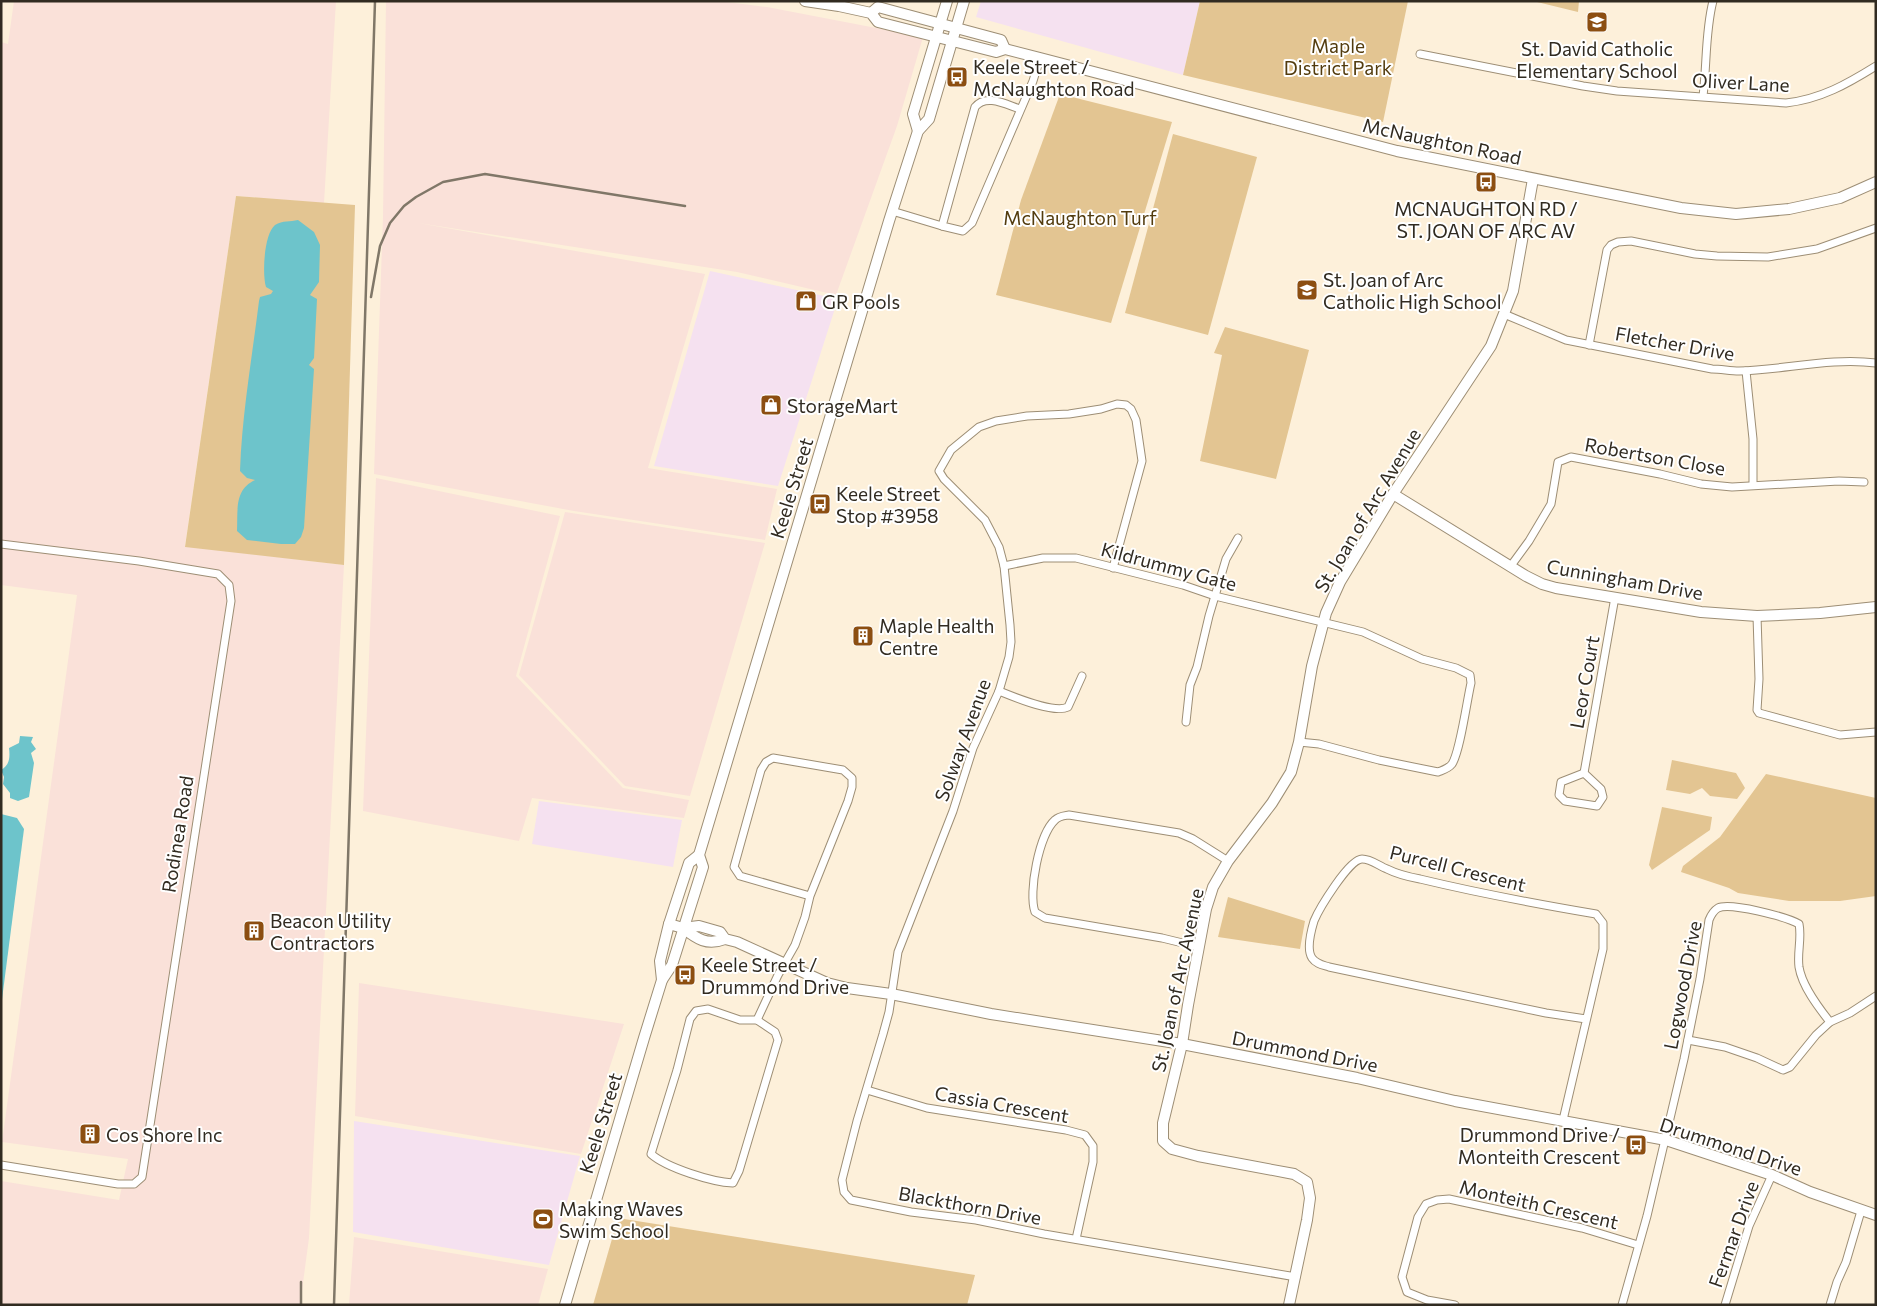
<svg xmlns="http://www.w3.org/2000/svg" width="1877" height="1306" font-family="Commissioner,sans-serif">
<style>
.commercial{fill:#f5e1f0}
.industrial{fill:#fae1d9}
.green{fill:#e3c592}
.water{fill:#6dc4cb}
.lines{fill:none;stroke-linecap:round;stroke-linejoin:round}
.street-casing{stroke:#9d8e75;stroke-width:9}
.secondary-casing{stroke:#9d8e75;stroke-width:12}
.street{stroke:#fff;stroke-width:7}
.secondary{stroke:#fff;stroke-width:10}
.rail{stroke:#807768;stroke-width:2.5}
.labels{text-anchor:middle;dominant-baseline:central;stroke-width:4;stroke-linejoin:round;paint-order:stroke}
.park-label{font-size:19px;fill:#533c0e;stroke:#fff}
.poi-label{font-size:19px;fill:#312b21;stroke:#fff;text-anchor:start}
.street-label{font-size:19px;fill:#312b21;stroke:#fff}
</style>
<rect width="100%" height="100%" fill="#fdf0da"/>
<!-- commercial -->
<g class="commercial">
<path d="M981 1H1200L1183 75 976 17Z"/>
<path d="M710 271 838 299 778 486 654 466Z"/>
<path d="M539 801 682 820 673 867 532 844Z"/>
<path d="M354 1121 580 1156 549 1265 353 1232Z"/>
</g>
<!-- industrial -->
<g class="industrial">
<path d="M14 1H336L324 203 236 196 185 546 344 565 309 1238 300 1305H1V1181L119 1200 128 1159 2 1142 77 595 1 585V42L8 44Z"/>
<path d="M386 1H719L767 7 923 37 897 126 836 295 737 272 418 223 705 274 648 468 777 489 765 540 574 511 374 474 383 217Z"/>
<path d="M376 478 560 516 516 676 623 788 689 800 684 818 532 798 519 841 363 811Z"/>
<path d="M565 512 765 543 690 796 625 786 519 675Z"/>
<path d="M359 983 624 1024 581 1154 355 1116Z"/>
<path d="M354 1237 548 1269 538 1305H349Z"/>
</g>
<!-- green -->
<g class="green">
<path d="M1200 1H1408L1383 122 1183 75Z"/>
<path d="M1533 1H1579L1578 12Z"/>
<path d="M1060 94 1172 122 1111 323 996 295 1021 200Z"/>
<path d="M1173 134 1257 157 1208 335 1125 313Z"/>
<path d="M236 196 355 205 344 565 185 547Z"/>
<path d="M1225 327 1309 350 1276 479 1200 461 1222 355 1214 353Z"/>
<path d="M1672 760 1736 773 1745 788 1737 799 1710 796 1702 788 1690 794 1666 790Z"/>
<path d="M1766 774 1876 798V896L1840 901H1789L1738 893 1729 888 1681 872 1683 866 1720 837Z"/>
<path d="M1662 807 1712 817 1710 830 1652 870 1649 865Z"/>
<path d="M1228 897 1305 921 1300 949 1218 937Z"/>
<path d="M618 1218 975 1275 967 1305H593Z"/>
</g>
<!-- water -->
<g class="water">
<path d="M298 220 314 232 320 245 319 282 310 295 317 299 314 358 309 365 314 369 304 528 301 537 295 544H281L247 540 237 531C238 510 234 490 255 480L247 478 240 471C242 414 252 358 259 301L260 297 271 294 273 291 266 287C262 274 264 234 275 225 283 220 290 222 298 220Z"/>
<path d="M20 736 33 737 31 742 36 749 31 753 34 763 29 797 18 801 10 798V793L3 784 4 777 1 770C10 765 10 757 9 748L19 743Z"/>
<path d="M1 814 17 818 24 829 1 1007Z"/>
</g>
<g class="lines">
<!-- street casing -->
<g class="street-casing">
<g id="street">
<path d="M1420 54 1583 86 1617 91 1786 103C1821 99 1847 84 1876 66"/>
<path d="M1703 96C1707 65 1705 32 1713 1"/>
<path d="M1020 109C1007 105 986 93 975 107L942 226 963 231 972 223 1033 81 1040 58"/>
<path d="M892 211 942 226"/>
<path d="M1504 314 1566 340 1712 369C1721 369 1730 371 1739 371 1784 370 1831 357 1876 363"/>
<path d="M1589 345 1607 250 1611 245 1618 242 1631 241 1695 254 1717 256 1768 257 1817 249 1876 228"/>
<path d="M1746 371 1753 439V485"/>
<path d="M1 544 139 561 218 574 229 585 231 601 142 1177 134 1184H118L1 1165"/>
<path d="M1004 566 1043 558H1076L1183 585 1215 596 1363 632 1422 659 1456 668 1470 675 1471 683C1467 700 1460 752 1452 764 1448 769 1443 770 1438 772L1379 760 1319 744 1299 742"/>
<path d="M1510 567 1529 541 1551 504 1558 462 1571 457 1660 474 1701 484 1732 487 1839 481 1864 482"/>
<path d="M1113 568 1142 461 1136 420 1131 409 1126 405 1117 404 1101 409 1069 414 1027 416 996 421 979 427 951 450 939 471 944 479 985 520 999 547 1004 566 1010 625 1011 642 1009 657 999 691 973 748 953 811 898 952 889 1012 883 1034 857 1121 842 1180 844 1192 851 1200 911 1212 976 1220 1044 1234 1296 1277"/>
<path d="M1757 616 1759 679 1757 710 1759 713 1840 735 1876 732"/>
<path d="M999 691C1014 697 1054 714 1068 707L1082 676"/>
<path d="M1186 722 1190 685 1197 667 1209 616 1226 559 1238 538"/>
<path d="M1584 773 1615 597"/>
<path d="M1584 773 1601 789 1603 797 1597 806 1565 801 1559 795 1561 782Z"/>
<path d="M1199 947 1162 938 1045 918 1035 912C1028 893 1039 834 1055 820 1059 816 1063 816 1069 815L1179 833 1193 839 1228 861"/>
<path d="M708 1009 740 1020H757L775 1032 778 1040 739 1171 733 1183C712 1182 667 1168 651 1154L677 1070 690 1019 696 1011Z"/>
<path d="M757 1020 778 975 795 945 805 917 810 896 848 801 852 787V778L843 770 773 758 766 762 761 770 734 867 740 876 810 896"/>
<path d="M1688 1040 1725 1047 1757 1058 1783 1070 1790 1067 1816 1035 1830 1022 1850 1013 1876 996"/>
<path d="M867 1090 927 1108 1066 1130 1085 1135 1093 1146V1162L1076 1239"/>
<path d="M1563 1120 1603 949V923L1596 914C1537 904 1478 893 1420 879 1409 877 1397 874 1387 869 1379 866 1371 859 1362 859 1349 859 1319 909 1314 921 1311 931 1306 949 1312 958 1316 964 1323 965 1329 967L1546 1013 1586 1019"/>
<path d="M1455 1305 1427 1300 1407 1292 1402 1277 1418 1217 1426 1204 1437 1200 1449 1199 1582 1228 1638 1245"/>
<path d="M1622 1305 1647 1216 1684 1059 1700 979 1709 920C1711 915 1713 911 1718 908 1730 902 1787 917 1799 924 1802 938 1797 952 1799 967 1802 986 1818 1007 1830 1022"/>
<path d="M1725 1305 1749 1226 1772 1175"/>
<path d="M1830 1305 1837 1282 1846 1262 1861 1211"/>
</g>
</g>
<!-- secondary casing -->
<g class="secondary-casing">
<g id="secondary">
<path d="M805 1 839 6 871 13 878 22 996 52 1005 49 1040 58 1397 151 1681 208 1736 214 1789 209 1840 198 1876 182"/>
<path d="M871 13 878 7 1001 40 1005 49"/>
<path d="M918 131 913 114 947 1"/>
<path d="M1393 494 1526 576 1542 584 1556 588 1701 612 1757 616 1820 613 1876 607"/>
<path d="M669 924 683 928 699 926 720 932 725 939 737 942 827 983 847 988 891 994 991 1014 1182 1044 1357 1078 1455 1101 1666 1140 1772 1175 1810 1192 1876 1215"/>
<path d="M683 928C697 939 707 946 725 939"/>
<path d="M662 980 660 961 669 924 689 863 699 855"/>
<path d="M565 1305 644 1038 662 980 672 965 703 867 699 855 889 221 918 131 929 119 964 1"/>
<path d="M1289 1305 1307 1220 1310 1198 1307 1182 1294 1174 1198 1156 1172 1149 1163 1141V1123L1182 1044 1188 1005 1206 909 1213 887 1228 861 1272 803 1291 772 1299 742 1312 666 1326 613 1340 582 1393 494 1491 346 1513 291 1533 179"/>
</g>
</g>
<!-- street -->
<use href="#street" class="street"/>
<!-- secondary -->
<use href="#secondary" class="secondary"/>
<!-- rail -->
<g class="rail">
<path d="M371 297 380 246 390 223 404 206 416 197 443 182 485 174 685 206"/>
<path d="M301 1305V1282"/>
<path d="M334 1305 375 1"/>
</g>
</g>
<!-- icons -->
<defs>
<g id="school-square" transform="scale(1.125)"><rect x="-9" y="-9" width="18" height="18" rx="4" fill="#8c4e11" stroke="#fff"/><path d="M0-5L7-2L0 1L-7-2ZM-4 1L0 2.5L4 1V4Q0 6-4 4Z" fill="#fff"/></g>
<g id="bus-square" transform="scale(1.125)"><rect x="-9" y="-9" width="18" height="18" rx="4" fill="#8c4e11" stroke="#fff"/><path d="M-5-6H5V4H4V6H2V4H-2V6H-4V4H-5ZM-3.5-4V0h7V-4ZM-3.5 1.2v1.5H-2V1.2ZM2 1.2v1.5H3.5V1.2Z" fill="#fff"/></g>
<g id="shop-square" transform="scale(1.125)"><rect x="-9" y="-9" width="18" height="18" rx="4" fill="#8c4e11" stroke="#fff"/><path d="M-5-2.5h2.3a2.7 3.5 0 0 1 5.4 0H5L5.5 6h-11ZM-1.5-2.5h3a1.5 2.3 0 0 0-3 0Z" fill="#fff"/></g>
<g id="building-square" transform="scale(1.125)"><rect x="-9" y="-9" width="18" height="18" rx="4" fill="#8c4e11" stroke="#fff"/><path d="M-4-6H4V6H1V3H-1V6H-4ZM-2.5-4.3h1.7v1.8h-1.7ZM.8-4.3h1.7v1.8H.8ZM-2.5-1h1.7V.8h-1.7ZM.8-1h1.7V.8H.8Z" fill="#fff"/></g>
<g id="stadium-square" transform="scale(1.125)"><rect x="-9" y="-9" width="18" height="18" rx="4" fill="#8c4e11" stroke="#fff"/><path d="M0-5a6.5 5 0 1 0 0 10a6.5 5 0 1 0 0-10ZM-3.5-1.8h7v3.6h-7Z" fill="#fff"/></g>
</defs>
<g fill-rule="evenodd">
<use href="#school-square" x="1597" y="22"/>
<use href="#bus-square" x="957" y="77"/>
<use href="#bus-square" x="1486" y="182"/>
<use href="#school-square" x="1307" y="290"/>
<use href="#shop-square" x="806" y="301"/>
<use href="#shop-square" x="771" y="405"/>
<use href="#bus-square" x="820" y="504"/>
<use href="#building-square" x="863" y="636"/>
<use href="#building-square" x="254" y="931"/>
<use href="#bus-square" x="685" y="975"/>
<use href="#building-square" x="90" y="1134"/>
<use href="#bus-square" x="1636" y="1145"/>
<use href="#stadium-square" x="543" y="1219"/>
</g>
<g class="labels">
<!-- park labels -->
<g class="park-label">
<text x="1338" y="45">Maple<tspan x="1338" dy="22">District Park</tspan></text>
<text x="1080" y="217">McNaughton Turf</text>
</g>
<!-- poi labels -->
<g class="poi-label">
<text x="1597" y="48" text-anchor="middle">St. David Catholic<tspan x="1597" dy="22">Elementary School</tspan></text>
<text x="973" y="66">Keele Street /<tspan x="973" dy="22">McNaughton Road</tspan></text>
<text x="1486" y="208" text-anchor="middle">MCNAUGHTON RD /<tspan x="1486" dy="22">ST. JOAN OF ARC AV</tspan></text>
<text x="1323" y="279">St. Joan of Arc<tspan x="1323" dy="22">Catholic High School</tspan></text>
<text x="822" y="301">GR Pools</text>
<text x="787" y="405">StorageMart</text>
<text x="836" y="493">Keele Street<tspan x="836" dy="22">Stop #3958</tspan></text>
<text x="879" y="625">Maple Health<tspan x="879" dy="22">Centre</tspan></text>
<text x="270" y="920">Beacon Utility<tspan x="270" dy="22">Contractors</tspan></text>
<text x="701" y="964">Keele Street /<tspan x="701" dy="22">Drummond Drive</tspan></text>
<text x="106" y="1134">Cos Shore Inc</text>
<text x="1620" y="1134" text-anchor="end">Drummond Drive /<tspan x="1620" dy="22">Monteith Crescent</tspan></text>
<text x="559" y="1208">Making Waves<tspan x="559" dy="22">Swim School</tspan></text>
</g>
<!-- street labels -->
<g class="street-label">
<text transform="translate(1741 82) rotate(3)">Oliver Lane</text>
<text transform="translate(1442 141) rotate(12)">McNaughton Road</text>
<text transform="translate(1675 343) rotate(10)">Fletcher Drive</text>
<text transform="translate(1655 456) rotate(10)">Robertson Close</text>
<text transform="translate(791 488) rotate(-73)">Keele Street</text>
<text transform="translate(1367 510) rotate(-59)">St. Joan of Arc Avenue</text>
<text transform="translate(1169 566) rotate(15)">Kildrummy Gate</text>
<text transform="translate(1625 579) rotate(10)">Cunningham Drive</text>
<text transform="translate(1584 682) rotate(-80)">Leor Court</text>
<text transform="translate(962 740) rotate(-70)">Solway Avenue</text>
<text transform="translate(177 834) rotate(-81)">Rodinea Road</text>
<text transform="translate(1458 868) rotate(14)">Purcell Crescent</text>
<text transform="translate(1177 980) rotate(-78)">St. Joan of Arc Avenue</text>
<text transform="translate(1682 985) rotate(-79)">Logwood Drive</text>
<text transform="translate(1305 1051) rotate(11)">Drummond Drive</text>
<text transform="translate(1002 1104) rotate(10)">Cassia Crescent</text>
<text transform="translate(600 1123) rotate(-73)">Keele Street</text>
<text transform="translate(1731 1146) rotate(18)">Drummond Drive</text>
<text transform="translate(1539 1204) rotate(13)">Monteith Crescent</text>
<text transform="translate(970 1205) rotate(10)">Blackthorn Drive</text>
<text transform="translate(1733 1234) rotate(-70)">Fermar Drive</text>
</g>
</g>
<!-- border -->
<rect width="1877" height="1306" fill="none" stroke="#312b21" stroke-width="5"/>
</svg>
